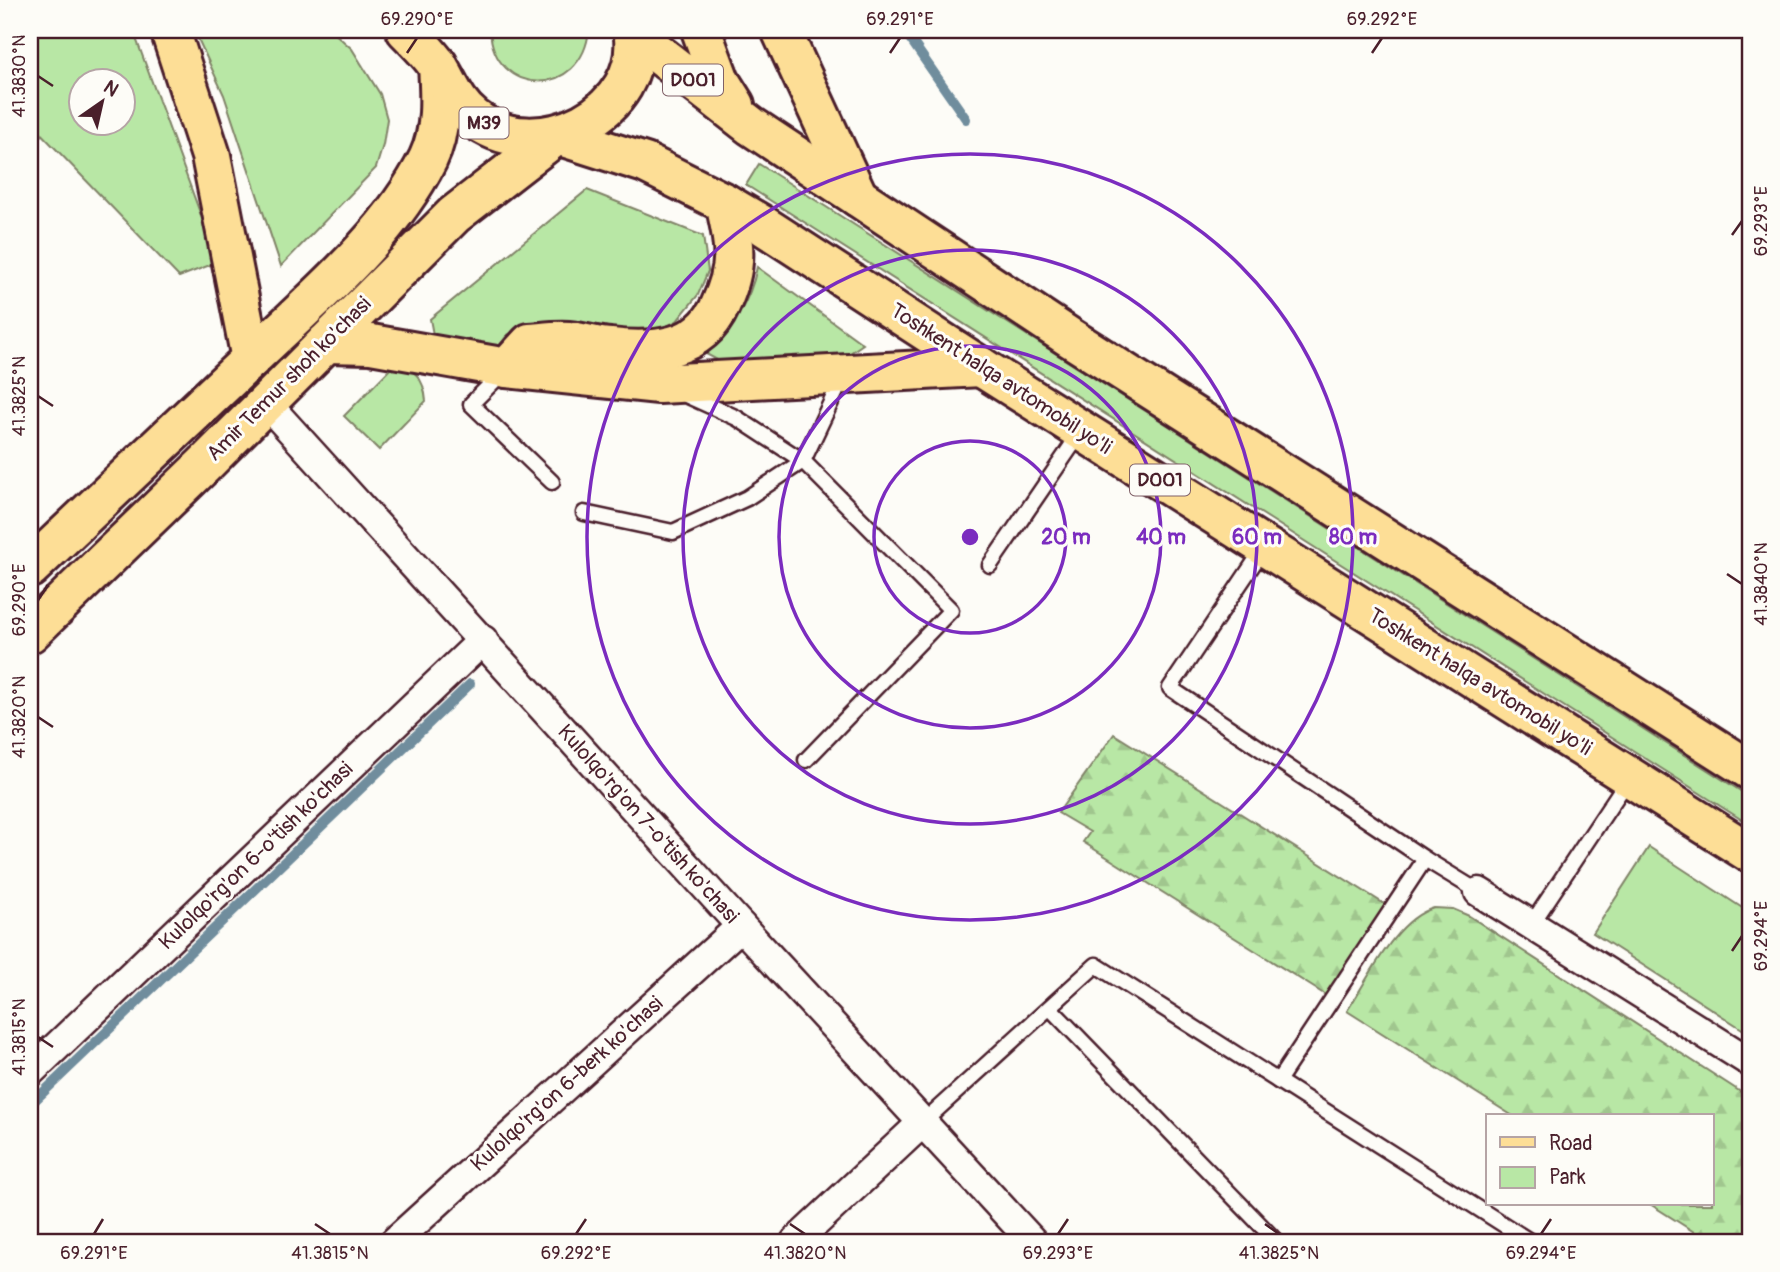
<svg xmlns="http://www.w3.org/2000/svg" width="1780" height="1272" font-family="Pangolin,sans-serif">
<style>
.green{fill:#b8e7a5;stroke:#818368;stroke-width:2;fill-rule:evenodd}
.forest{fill:url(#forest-firs);stroke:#818368;stroke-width:2}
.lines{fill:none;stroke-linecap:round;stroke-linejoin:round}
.stream{stroke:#708d9d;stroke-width:10}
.service-casing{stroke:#4a1f2b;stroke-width:19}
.minor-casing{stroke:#4a1f2b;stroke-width:33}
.primary-casing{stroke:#4a1f2b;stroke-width:44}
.trunk-casing{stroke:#4a1f2b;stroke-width:44}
.service{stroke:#fdfcf7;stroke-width:14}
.minor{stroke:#fdfcf7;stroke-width:28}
.primary{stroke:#fdde96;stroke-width:38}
.trunk{stroke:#fdde96;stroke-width:38}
.ticks{fill:none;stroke:#4a1f2b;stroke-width:2.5}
.ring{fill:none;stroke:#7b2cbf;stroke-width:3.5}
.labels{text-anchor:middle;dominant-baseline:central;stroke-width:6;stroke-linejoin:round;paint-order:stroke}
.shield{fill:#fdfcf7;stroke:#806168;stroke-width:2}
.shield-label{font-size:19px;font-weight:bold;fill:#4a1f2b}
.street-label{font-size:21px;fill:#4a1f2b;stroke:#fdfcf7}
.centre{fill:#7b2cbf;stroke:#fdfcf7;stroke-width:3.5}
.ring-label{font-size:21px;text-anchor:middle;font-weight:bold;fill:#7b2cbf;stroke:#fdfcf7;stroke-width:6;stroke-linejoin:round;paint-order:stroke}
.neatline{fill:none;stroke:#4a1f2b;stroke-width:2.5}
.ticks-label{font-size:18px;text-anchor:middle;fill:#4a1f2b}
</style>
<defs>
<pattern id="forest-firs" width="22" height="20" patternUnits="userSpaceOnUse" patternTransform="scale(1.75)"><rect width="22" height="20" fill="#b8e7a5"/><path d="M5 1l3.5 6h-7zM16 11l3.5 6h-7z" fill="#a0c68e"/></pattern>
</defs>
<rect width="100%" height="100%" fill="#fdfcf7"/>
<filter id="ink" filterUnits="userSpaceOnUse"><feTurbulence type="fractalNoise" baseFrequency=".0143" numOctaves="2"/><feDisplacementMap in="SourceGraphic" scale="14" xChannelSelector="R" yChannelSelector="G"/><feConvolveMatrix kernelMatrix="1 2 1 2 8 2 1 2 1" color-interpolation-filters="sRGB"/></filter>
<g filter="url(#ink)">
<!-- green -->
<g class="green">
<path d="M30 30H133L218 262 179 277 30 122ZM80 80H122V122H80Z"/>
<path d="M194 30H331L352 49 380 94 387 119 383 145 376 168 281 266 224 95Z"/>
<path d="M490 30H589C582 99 494 98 490 30Z"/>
<path d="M759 164 1750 797V825L746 185Z"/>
<path d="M587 190 703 236 708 271 698 295 677 321 662 329 646 334 515 332 507 335 496 351 434 340 430 319Z"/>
<path d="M757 267 863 344 847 355 723 363 706 354C732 328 750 303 757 267Z"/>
<path d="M392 367C415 367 424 378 426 401L379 450 344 416Z"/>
<path d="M1649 847 1750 913V1034L1593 933Z"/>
</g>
<!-- forest -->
<g class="forest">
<path d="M1114 734 1386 905 1327 996 1083 842 1090 832 1058 813Z"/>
<path d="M1434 908 1453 909 1469 916 1750 1098V1242H1710L1650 1204H1712V1116H1513L1347 1011C1369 978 1395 919 1434 908Z"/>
</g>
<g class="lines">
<!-- stream -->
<g class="stream">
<path d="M904 30 966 119"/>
<path d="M30 1105 470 684"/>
</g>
<!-- service casing -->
<g class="service-casing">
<g id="service">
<path d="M504 371 471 404 552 482"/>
<path d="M686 395 737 418 803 461 951 610 806 760"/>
<path d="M584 513 673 532 747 498 803 461 842 379"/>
<path d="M1264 548 1170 688 1425 859"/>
<path d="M990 565 1081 432"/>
<path d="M1531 925 1629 778"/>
<path d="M1050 1008 1277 1242"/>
<path d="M1278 1081 1425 859 1479 892"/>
<path d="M922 1123 1096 965 1531 1242"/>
</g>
</g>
<!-- minor casing -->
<g class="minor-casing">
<g id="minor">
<path d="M266 403 741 926 1033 1242"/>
<path d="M1479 892 1750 1062"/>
<path d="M30 1072 483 640"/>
<path d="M394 1242 741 926"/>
<path d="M795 1242 922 1123"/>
</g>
</g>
<!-- primary casing -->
<g class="primary-casing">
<g id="primary">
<path d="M30 568C105 496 181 425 257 353 317 296 390 235 428 159 442 130 440 97 438 65"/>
<path d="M30 633 203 466 454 215 557 135"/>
</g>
</g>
<!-- trunk casing -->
<g class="trunk-casing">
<g id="trunk">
<path d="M170 30 211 156 251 359"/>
<path d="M406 30C417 41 429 53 438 66 450 85 455 103 474 118 536 167 648 113 633 30"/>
<path d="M701 30 720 81 735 105"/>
<path d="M781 30 858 197"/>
<path d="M634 35 751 126 1069 337 1750 770"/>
<path d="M557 135 645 163 725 203 764 226 981 367 1750 853"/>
<path d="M326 343 371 344 507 368 659 384 981 367"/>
<path d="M507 368 530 343C543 342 556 340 568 341 582 342 596 347 610 348 654 353 700 350 720 306 739 265 735 245 725 203"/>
</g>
</g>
<!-- service -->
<use href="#service" class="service"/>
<!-- minor -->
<use href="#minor" class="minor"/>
<!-- primary -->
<use href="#primary" class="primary"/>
<!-- trunk -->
<use href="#trunk" class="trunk"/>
</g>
</g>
<!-- ticks -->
<path class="ticks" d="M407 53 417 38M890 53 900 38M1372 53 1382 38M38 76 53 86M1732 235 1742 221M38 396 53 406M1727 574 1742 584M38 600 48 585M38 717 53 727M1732 951 1742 936M38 1037 53 1047M315 1224 330 1234M790 1224 805 1234M1265 1224 1279 1234M94 1234 103 1219M576 1234 586 1219M1058 1234 1068 1219M1541 1234 1551 1219"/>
<!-- distance rings -->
<g class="ring">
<circle cx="970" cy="537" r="96"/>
<circle cx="970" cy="537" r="191"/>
<circle cx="970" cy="537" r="287"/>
<circle cx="970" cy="537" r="383"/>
</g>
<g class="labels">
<!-- shield labels -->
<g class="shield">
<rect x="663" y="64.5" width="60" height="31" rx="5"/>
<rect x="459.5" y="107.5" width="49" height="31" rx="5"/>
<rect x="1130" y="464.5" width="60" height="31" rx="5"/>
</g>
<g class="shield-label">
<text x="693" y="80">D001</text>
<text x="484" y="123">M39</text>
<text x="1160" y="480">D001</text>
</g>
<!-- street labels -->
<g class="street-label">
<text transform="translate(289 379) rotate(-45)">Amir Temur shoh ko'chasi</text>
<text transform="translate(1001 379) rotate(33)">Toshkent halqa avtomobil yo'li</text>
<text transform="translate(1480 682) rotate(32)">Toshkent halqa avtomobil yo'li</text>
<text transform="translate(648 824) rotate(48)">Kulolqo'rg'on 7-o'tish ko'chasi</text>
<text transform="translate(256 856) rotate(-44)">Kulolqo'rg'on 6-o'tish ko'chasi</text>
<text transform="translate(567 1084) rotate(-42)">Kulolqo'rg'on 6-berk ko'chasi</text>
</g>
</g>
<circle cx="970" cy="537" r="10" class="centre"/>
<g class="ring-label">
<text x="1066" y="544">20 m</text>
<text x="1161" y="544">40 m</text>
<text x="1257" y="544">60 m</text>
<text x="1353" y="544">80 m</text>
</g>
<!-- margin -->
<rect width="1780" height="1272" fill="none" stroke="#fdfcf7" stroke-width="77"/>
<!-- legend -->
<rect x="1486" y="1114" width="228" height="91" fill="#fdfcf7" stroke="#b5a4a5" stroke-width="2"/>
<rect x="1500" y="1137" width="35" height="10" fill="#fdde96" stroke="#b5a4a5" stroke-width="2"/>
<text x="1549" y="1150" font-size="21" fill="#4a1f2b">Road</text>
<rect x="1500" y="1167" width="35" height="21" fill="#b8e7a5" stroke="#b5a4a5" stroke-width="2"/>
<text x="1549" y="1184" font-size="21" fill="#4a1f2b">Park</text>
<!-- north arrow -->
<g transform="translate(102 102) rotate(34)"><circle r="33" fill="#fdfcf7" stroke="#b5a4a5" stroke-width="2"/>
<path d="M0-5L12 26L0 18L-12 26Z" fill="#4a1f2b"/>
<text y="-10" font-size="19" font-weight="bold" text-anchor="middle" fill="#4a1f2b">N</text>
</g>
<rect x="38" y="38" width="1704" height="1196" class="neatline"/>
<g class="ticks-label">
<text x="417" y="25">69.290°E</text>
<text x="900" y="25">69.291°E</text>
<text x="1382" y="25">69.292°E</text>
<text transform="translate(19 76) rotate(-90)" y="6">41.3830°N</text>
<text transform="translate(1761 221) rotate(-90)" y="6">69.293°E</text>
<text transform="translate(19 396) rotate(-90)" y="6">41.3825°N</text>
<text transform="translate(1761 584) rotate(-90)" y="6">41.3840°N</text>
<text transform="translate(19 600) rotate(-90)" y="6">69.290°E</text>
<text transform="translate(19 717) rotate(-90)" y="6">41.3820°N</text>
<text transform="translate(1761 936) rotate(-90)" y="6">69.294°E</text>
<text transform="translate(19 1037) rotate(-90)" y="6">41.3815°N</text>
<text x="94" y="1259">69.291°E</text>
<text x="330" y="1259">41.3815°N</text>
<text x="576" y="1259">69.292°E</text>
<text x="805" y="1259">41.3820°N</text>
<text x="1058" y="1259">69.293°E</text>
<text x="1279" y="1259">41.3825°N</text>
<text x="1541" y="1259">69.294°E</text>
</g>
</svg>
